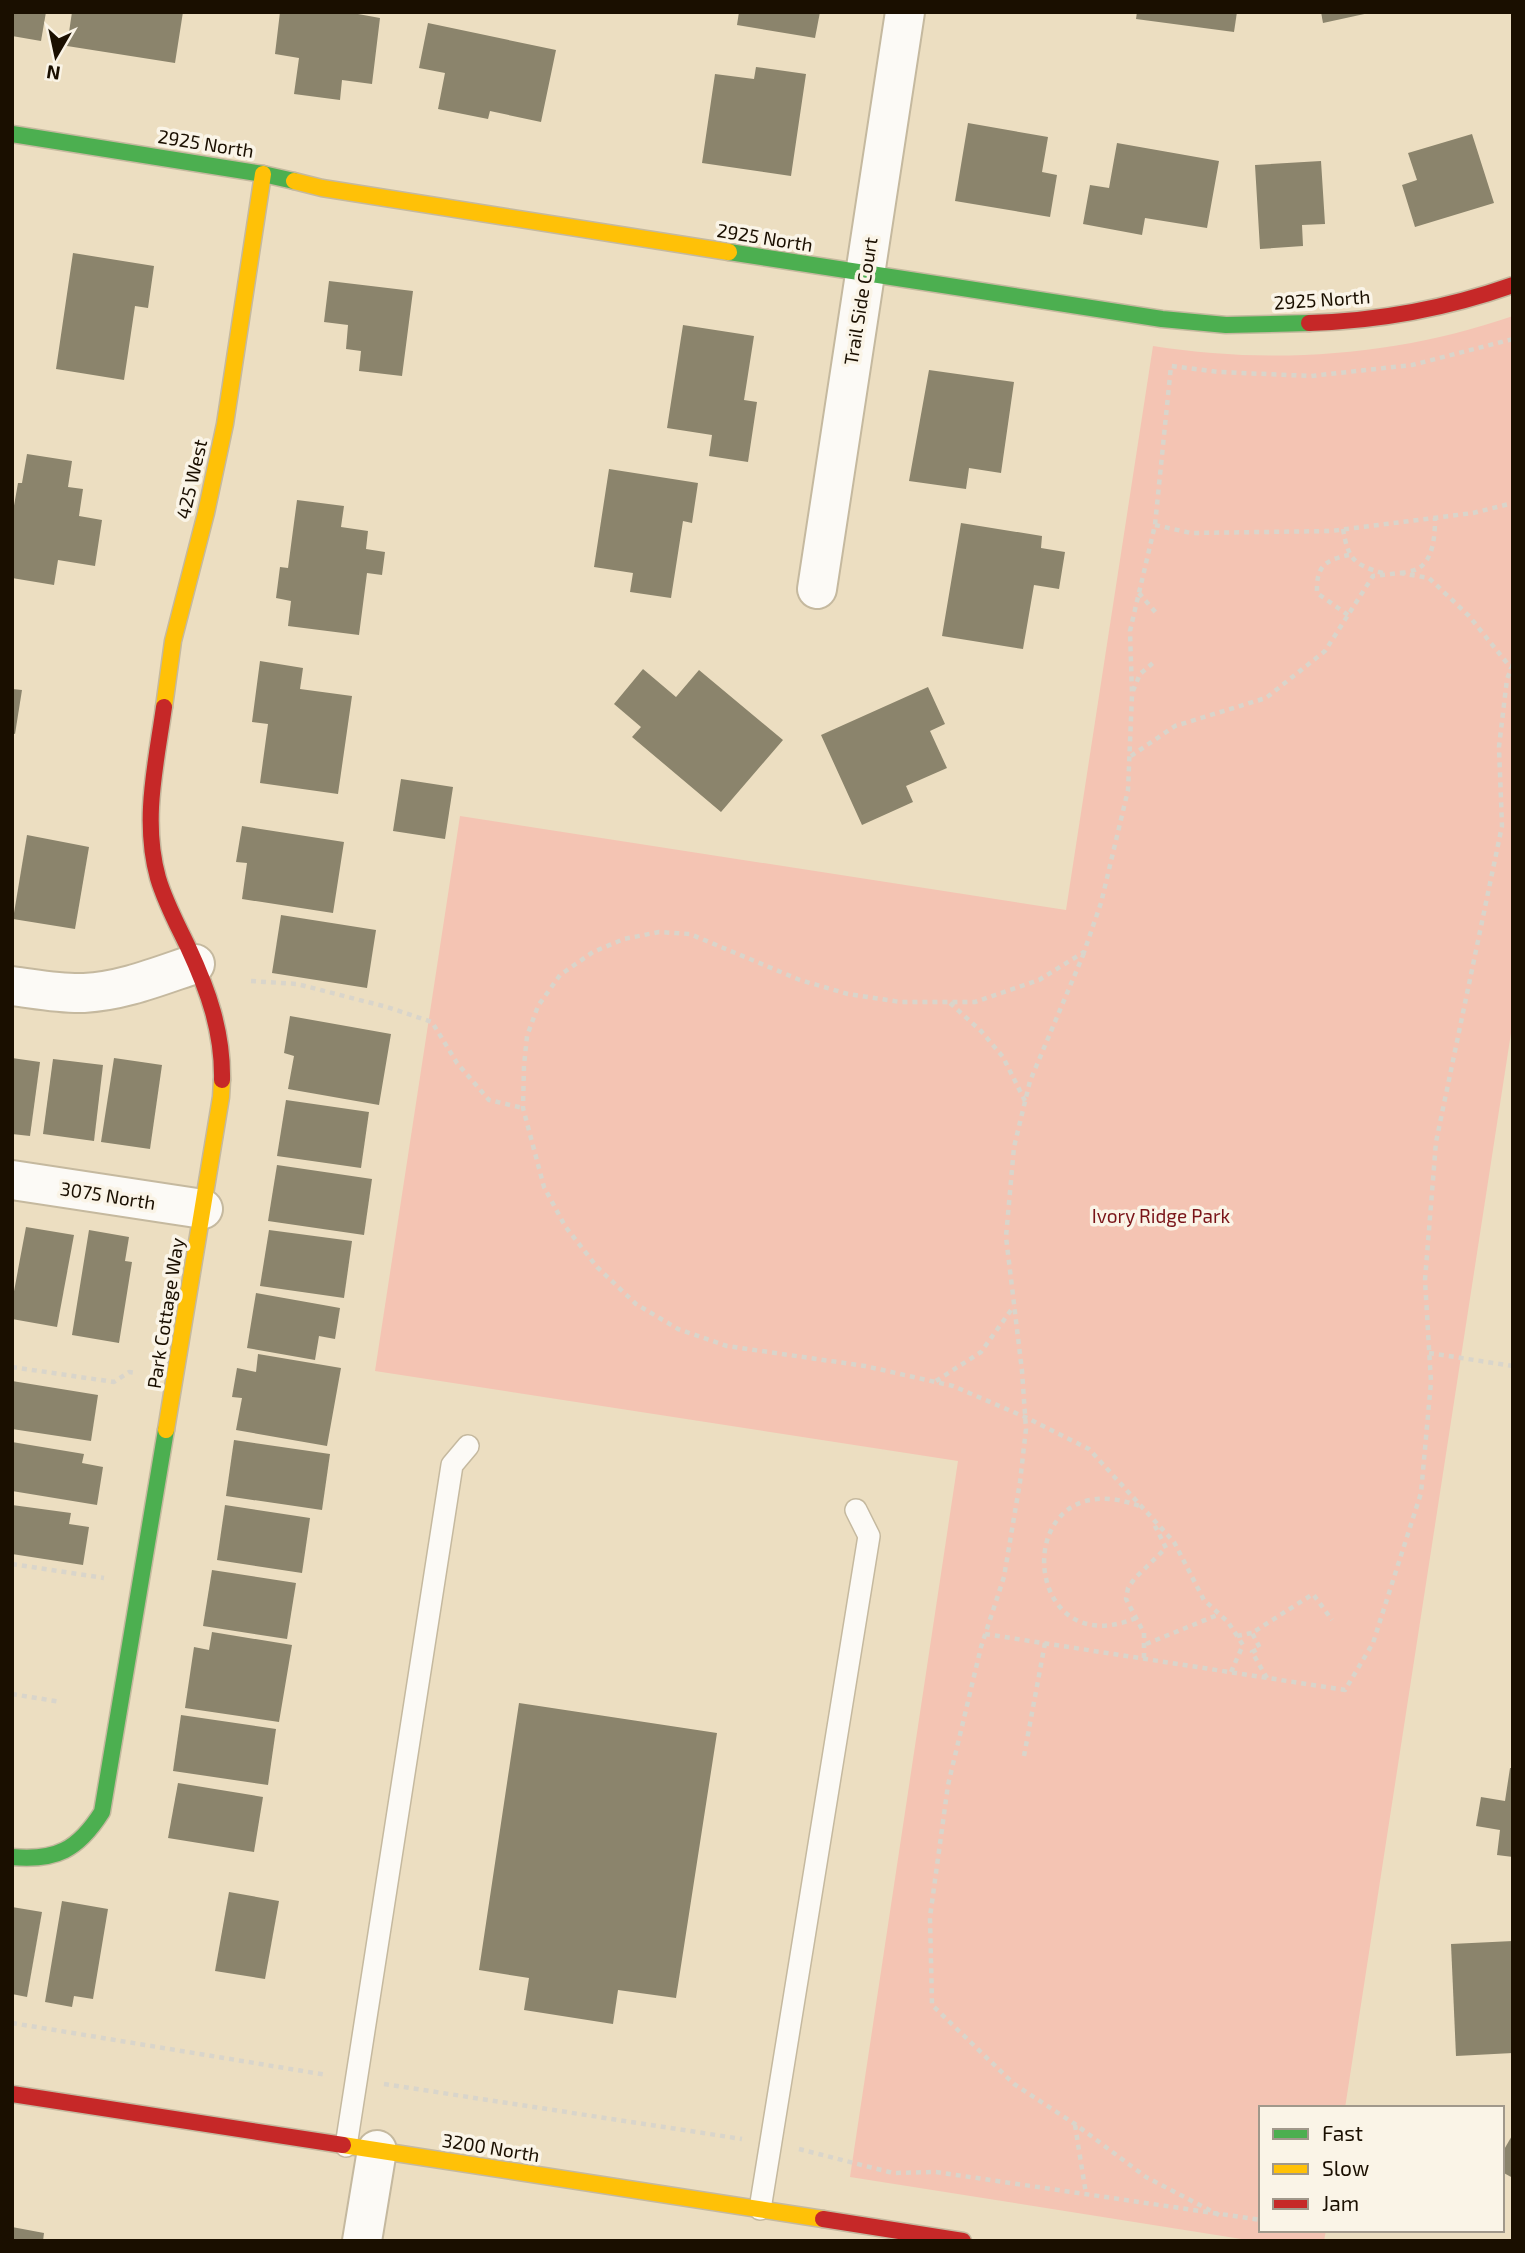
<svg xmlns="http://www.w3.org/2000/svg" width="1525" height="2253" font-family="'Exo 2',sans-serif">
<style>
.green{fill:#f4c4b3}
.building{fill:#8b846c}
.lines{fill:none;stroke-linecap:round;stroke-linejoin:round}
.lane-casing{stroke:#c5b99f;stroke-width:24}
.street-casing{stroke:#c5b99f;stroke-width:42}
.fast-casing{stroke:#c5b99f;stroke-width:19}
.slow-casing{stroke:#c5b99f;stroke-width:19}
.jam-casing{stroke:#c5b99f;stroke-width:19}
.path{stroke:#d9d5cb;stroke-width:4.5;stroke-dasharray:5 5;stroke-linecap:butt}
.lane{stroke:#fcfaf6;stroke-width:21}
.street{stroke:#fcfaf6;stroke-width:38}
.fast{stroke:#4caf50;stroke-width:16}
.slow{stroke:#ffc107;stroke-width:16}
.jam{stroke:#c62828;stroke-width:16}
.labels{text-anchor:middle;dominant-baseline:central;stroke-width:7;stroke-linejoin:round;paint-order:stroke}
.street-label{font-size:19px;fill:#1a0f00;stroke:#faf4e7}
.park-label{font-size:19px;fill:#791418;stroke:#faf4e7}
</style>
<rect width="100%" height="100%" fill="#ecdec1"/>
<!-- green -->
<path class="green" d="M1513 316V1020L1345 2108H1261V2230H1326L1324 2241H1254L850 2177 958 1461 375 1371 460 816 1066 910 1153 346C1274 365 1397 356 1513 316Z"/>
<!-- building -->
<g class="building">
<path d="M12 12H46L41 41 12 36Z"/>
<path d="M72 12H183L175 63 67 46Z"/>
<path d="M280 12H347L380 18 372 84 342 80 340 100 294 94 299 58 275 54Z"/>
<path d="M739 12H820L815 38 737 25Z"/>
<path d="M1137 12H1237L1234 32 1136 19Z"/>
<path d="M1321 12H1369V13L1323 23Z"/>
<path d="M428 23 556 50 541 122 490 111 488 119 438 109 445 73 419 68Z"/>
<path d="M756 67 806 74 791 176 702 163 715 74 754 79Z"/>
<path d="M968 123 1048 137 1042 172 1057 175 1050 217 955 201Z"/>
<path d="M1472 134 1494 203 1415 227 1402 185 1417 180 1408 153Z"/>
<path d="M1117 143 1219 161 1207 228 1145 218 1142 235 1083 224 1090 185 1109 188Z"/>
<path d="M1321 161 1325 224 1302 225 1303 246 1260 249 1255 165Z"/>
<path d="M73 253 154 266 148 308 135 306 124 380 56 369Z"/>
<path d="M329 281 413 291 402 376 359 371 361 351 346 349 348 325 324 322Z"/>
<path d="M683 325 754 336 744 400 757 402 748 462 709 456 712 435 667 428Z"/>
<path d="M929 370 1014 382 1001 473 969 468 966 489 909 481Z"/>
<path d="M27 454 72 461 68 487 83 489 79 516 102 520 95 566 58 560 54 585 12 578V517L18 483H22Z"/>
<path d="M609 469 698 483 692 523 683 521 671 598 630 592 633 573 594 567Z"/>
<path d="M297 500 344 506 341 527 368 531 366 549 385 552 382 575 367 573 359 635 288 626 291 601 276 598 280 567 288 568Z"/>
<path d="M961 523 1042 536 1041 548 1065 552 1059 589 1034 585 1023 649 942 636Z"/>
<path d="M260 661 303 668 300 689 352 696 338 794 260 783 268 724 252 722Z"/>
<path d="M643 669 676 697 699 670 783 740 721 812 632 737 641 727 614 704Z"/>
<path d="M928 687 945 724 930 731 947 768 906 786 913 802 862 825 821 735Z"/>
<path d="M12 689 22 690 15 734 12 733Z"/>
<path d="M401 779 453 787 445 839 393 831Z"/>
<path d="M242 826 344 842 333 913 242 899 247 863 236 862Z"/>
<path d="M27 835 89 847 75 929 13 919Z"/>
<path d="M281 915 376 930 367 988 272 973Z"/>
<path d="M290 1016 391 1034 379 1105 288 1089 294 1056 284 1053Z"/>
<path d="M12 1058 40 1062 30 1136 12 1134Z"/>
<path d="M114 1058 162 1065 150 1149 101 1142Z"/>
<path d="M53 1059 103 1065 94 1141 43 1134Z"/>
<path d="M286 1100 369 1112 361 1168 277 1156Z"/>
<path d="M277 1165 372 1179 364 1235 268 1221Z"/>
<path d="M26 1227 74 1235 57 1327 12 1319V1302Z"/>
<path d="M89 1230 129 1237 125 1261 132 1262 119 1343 72 1335Z"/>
<path d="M269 1230 352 1241 344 1298 260 1286Z"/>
<path d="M256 1293 340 1308 335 1339 319 1336 315 1360 247 1348Z"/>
<path d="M258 1354 341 1368 327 1446 236 1430 242 1398 232 1397 237 1368 256 1372Z"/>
<path d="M12 1381 98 1395 91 1441 12 1429Z"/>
<path d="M234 1440 330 1454 322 1510 226 1496Z"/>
<path d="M12 1442 84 1454 82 1463 103 1467 97 1505 12 1491Z"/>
<path d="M12 1505 71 1513 69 1524 89 1527 83 1565 12 1554Z"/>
<path d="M225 1505 310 1518 302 1573 217 1560Z"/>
<path d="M212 1570 296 1583 287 1639 203 1626Z"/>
<path d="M212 1632 292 1645 279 1722 185 1708 194 1647 209 1650Z"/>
<path d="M519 1703 717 1733 676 1998 618 1990 613 2024 524 2010 529 1978 479 1970Z"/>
<path d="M181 1715 276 1729 268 1785 173 1771Z"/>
<path d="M1510 1768H1513V1857L1497 1855 1500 1830 1476 1826 1481 1797 1505 1801Z"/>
<path d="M178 1783 263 1797 254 1852 168 1838Z"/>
<path d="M229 1892 279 1901 265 1979 215 1971Z"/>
<path d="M62 1901 108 1909 93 1999 74 1996 72 2007 45 2002Z"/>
<path d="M12 1907 42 1912 27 1997 12 1994Z"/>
<path d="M1513 1941V2053L1456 2056 1451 1944Z"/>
<path d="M1513 2134V2178L1502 2172V2153Z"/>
<path d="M12 2227 44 2233 43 2241H12Z"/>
</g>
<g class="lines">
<!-- lane casing -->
<g class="lane-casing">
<g id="lane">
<path d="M346 2146 452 1465 468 1446"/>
<path d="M760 2209 869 1536 856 1510"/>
</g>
</g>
<!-- street casing -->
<g class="street-casing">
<g id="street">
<path d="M817 589 905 12"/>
<path d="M12 986C36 989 60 994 84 993 123 991 159 976 195 964"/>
<path d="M12 1180 203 1209"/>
<path d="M362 2241 377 2150"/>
</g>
</g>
<!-- fast casing -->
<g class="fast-casing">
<g id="fast">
<path d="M12 134 263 174 294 181"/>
<path d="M729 252 1162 319 1226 325 1309 323"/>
<path d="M12 1857C56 1861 78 1850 102 1812L166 1430"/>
</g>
</g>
<!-- slow casing -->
<g class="slow-casing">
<g id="slow">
<path d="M294 181 322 188 729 252"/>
<path d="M164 707 173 641 206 513 225 424 263 174"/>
<path d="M166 1430 221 1097 222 1080"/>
<path d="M343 2145 823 2219"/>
</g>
</g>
<!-- jam casing -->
<g class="jam-casing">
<g id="jam">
<path d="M1309 323C1377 321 1448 308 1513 285"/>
<path d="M164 707C156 764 142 821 158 878 165 902 177 924 188 947 208 990 223 1032 222 1080"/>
<path d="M12 2094 343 2145"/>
<path d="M823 2219 963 2241"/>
</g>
</g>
<!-- path -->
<g class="path">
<path d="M1155 525 1191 533 1331 531 1473 513 1513 503"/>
<path d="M1343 529C1348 559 1354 565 1383 573"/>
<path d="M1401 573C1406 572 1414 571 1419 568 1434 558 1435 534 1435 518"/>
<path d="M1139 593 1157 614"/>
<path d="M1348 615 1317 593C1316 566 1325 560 1349 555"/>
<path d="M1133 691 1140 674 1154 662"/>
<path d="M1131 756 1175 726 1266 698 1325 651 1373 576 1400 573 1429 578 1469 616 1511 668"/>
<path d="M1084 953 1030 1081 1014 1147 1006 1237 1022 1371 1026 1429 1020 1482 1004 1577 981 1647 948 1785 930 1917 932 2005 1014 2084 1075 2124 1146 2177 1219 2215"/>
<path d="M251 981 297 984 387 1007 432 1022 457 1063 489 1100 523 1108"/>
<path d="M950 1003 981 1031 1003 1057 1025 1101"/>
<path d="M1429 1353 1513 1366"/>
<path d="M12 1367 114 1382 129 1372 137 1373"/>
<path d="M936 1381 981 1352 1014 1306"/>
<path d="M12 1564 104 1578"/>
<path d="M1136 1618C1016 1668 1009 1455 1142 1507"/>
<path d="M985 1634 1345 1690 1373 1643 1421 1493 1431 1382 1425 1280 1436 1142 1502 826 1499 747 1507 679 1513 664"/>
<path d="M1237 1636 1252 1633"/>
<path d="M1146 1644 1220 1614"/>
<path d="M1144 1658V1633L1126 1599 1128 1588 1135 1578 1166 1548 1153 1522"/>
<path d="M1231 1672 1243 1645 1228 1622 1204 1600 1174 1542 1089 1449 1025 1417 953 1386 865 1366 727 1346 678 1329 636 1304 597 1267 565 1226 544 1187 523 1108 524 1066 527 1036 538 1006 560 975 593 952 624 939 659 932 690 934 800 980 848 994 900 1002H975L1039 980 1084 952 1101 903 1128 790 1132 695 1130 631 1155 525 1171 366 1219 372 1311 376 1412 365 1513 339"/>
<path d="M1267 1678 1252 1652 1260 1648 1252 1633 1313 1594 1332 1620"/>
<path d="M12 1694 61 1702"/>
<path d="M1024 1756 1045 1643"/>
<path d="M12 2023 327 2075"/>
<path d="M384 2084 742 2139"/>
<path d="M1075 2125 1086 2194"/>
<path d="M799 2149 893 2173 936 2172 1261 2220"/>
</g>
<!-- lane -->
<use href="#lane" class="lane"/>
<!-- street -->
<use href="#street" class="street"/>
<!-- fast -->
<use href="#fast" class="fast"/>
<!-- slow -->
<use href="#slow" class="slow"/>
<!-- jam -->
<use href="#jam" class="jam"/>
</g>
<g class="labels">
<!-- street labels -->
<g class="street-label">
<text transform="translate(206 143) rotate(9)">2925 North</text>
<text transform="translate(765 237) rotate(9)">2925 North</text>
<text transform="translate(1322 299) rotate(-4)">2925 North</text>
<text transform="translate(860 301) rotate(-81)">Trail Side Court</text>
<text transform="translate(191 479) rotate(-77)">425 West</text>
<text transform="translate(108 1195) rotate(9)">3075 North</text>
<text transform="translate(165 1313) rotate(-81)">Park Cottage Way</text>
<text transform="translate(491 2147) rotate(9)">3200 North</text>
</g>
<!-- park labels -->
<g class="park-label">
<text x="1161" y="1215">Ivory Ridge Park</text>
</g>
</g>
<!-- border -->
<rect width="1525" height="2253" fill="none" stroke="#1a0f00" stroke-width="28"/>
<!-- legend -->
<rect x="1259" y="2106" width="245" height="126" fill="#faf4e7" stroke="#a0988b" stroke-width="2"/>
<rect x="1273" y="2129" width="35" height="10" fill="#4caf50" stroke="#a0988b" stroke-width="2"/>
<text x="1322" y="2141" font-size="21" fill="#1a0f00">Fast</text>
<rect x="1273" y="2164" width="35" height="10" fill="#ffc107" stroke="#a0988b" stroke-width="2"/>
<text x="1322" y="2176" font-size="21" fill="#1a0f00">Slow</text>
<rect x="1273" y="2199" width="35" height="10" fill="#c62828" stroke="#a0988b" stroke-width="2"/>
<text x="1322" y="2211" font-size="21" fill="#1a0f00">Jam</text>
<!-- north arrow -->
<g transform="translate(56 56) rotate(189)" stroke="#faf4e7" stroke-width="5" paint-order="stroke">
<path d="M0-5L12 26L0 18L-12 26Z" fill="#1a0f00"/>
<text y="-10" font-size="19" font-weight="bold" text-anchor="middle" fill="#1a0f00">N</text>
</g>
</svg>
